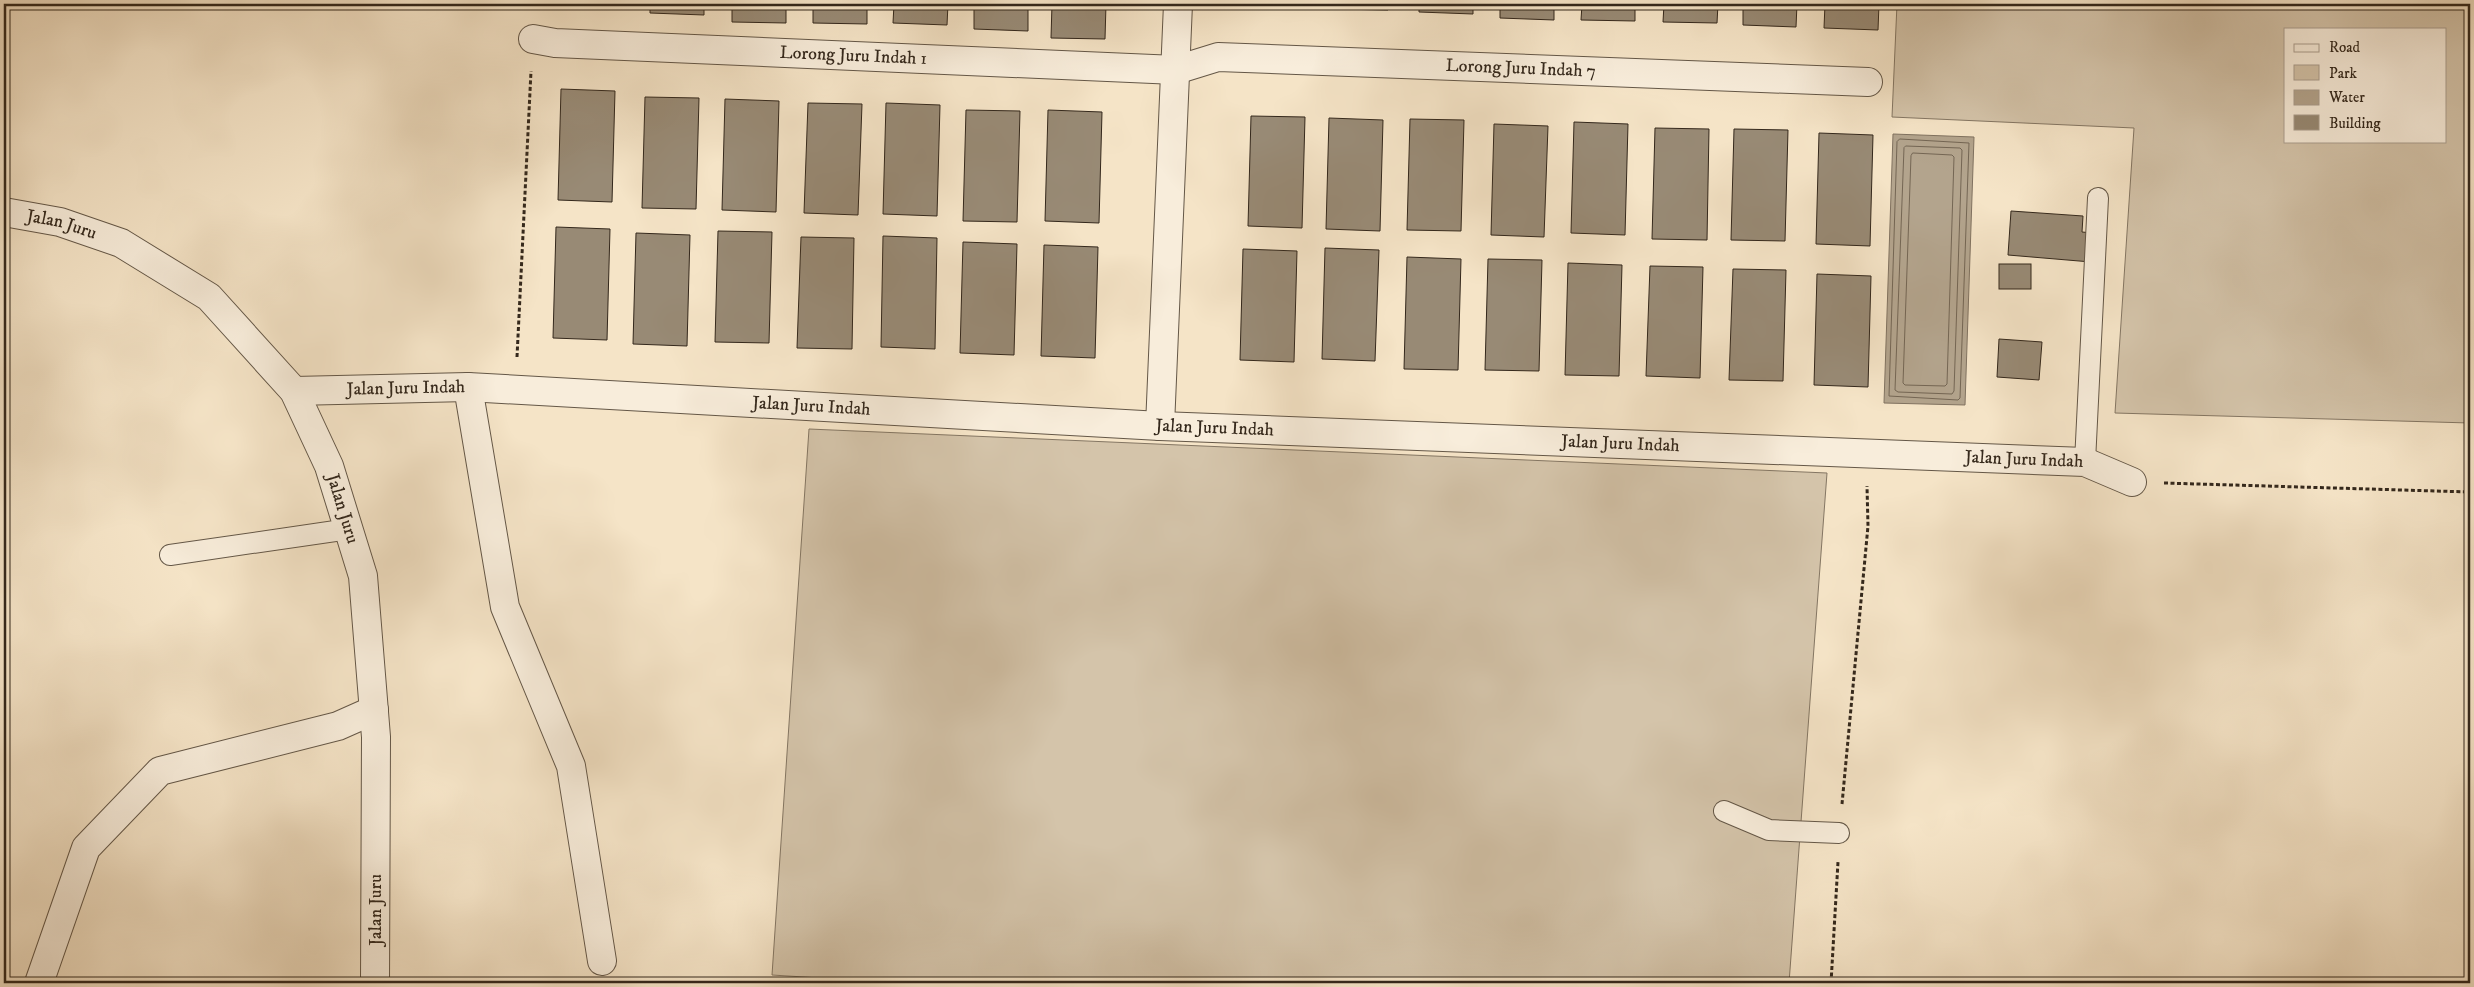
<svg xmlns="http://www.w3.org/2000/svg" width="2474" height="987" font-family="'IM FELL DW Pica',serif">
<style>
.green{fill:#d4c4aa;stroke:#847663;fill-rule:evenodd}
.water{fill:#b3a48d;stroke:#807260}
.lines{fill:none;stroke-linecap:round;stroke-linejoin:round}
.shore{stroke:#746654;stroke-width:1}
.building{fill:#988a75;stroke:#34281c}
.service-casing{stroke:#645747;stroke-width:22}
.minor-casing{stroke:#645747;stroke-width:30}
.tertiary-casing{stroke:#645747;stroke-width:30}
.path{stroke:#34281c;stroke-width:3;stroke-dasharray:4 2.5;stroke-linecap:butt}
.service{stroke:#f8eddb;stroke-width:20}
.minor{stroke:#f8eddb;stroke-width:28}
.tertiary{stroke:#f8eddb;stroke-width:28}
.labels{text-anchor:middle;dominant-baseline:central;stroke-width:4;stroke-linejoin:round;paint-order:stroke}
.street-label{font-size:18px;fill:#34281c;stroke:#f8eddb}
</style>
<rect width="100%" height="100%" fill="#f5e4c7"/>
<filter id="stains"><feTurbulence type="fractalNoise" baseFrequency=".004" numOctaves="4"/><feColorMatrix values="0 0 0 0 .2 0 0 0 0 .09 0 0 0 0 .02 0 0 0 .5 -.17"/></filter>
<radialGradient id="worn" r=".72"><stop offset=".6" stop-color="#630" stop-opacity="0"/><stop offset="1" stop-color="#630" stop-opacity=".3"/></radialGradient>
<!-- green -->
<g class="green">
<path d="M1897 4H2470V423L2115 413 2134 128 1892 117ZM2285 29H2445V141H2285Z"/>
<path d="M809 429 1827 473 1789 983H900L772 975Z"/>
</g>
<!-- water -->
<path class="water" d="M1893 134 1974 137 1965 405 1884 403Z"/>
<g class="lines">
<!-- shore -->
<g class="shore">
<path d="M1900 139 1969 143 1960 398 1958 400 1889 396 1897 142Z"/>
<path d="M1906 146 1960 148 1962 150 1954 391 1952 394 1898 392 1895 390 1904 148Z"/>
<path d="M1913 153 1952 155 1954 157 1947 384 1945 386 1905 385 1903 383 1911 156Z"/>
</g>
</g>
<!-- building -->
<g class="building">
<path d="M567 4H621V7L567 5Z"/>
<path d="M650 4H704V15L650 13Z"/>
<path d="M732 4H786V23L732 22Z"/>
<path d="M813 4H867V24L813 23Z"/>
<path d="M894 4H948L947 25 893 23Z"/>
<path d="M974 4H1028V31L974 29Z"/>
<path d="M1052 4H1106L1105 39 1051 38Z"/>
<path d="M1252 4H1306V6Z"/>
<path d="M1334 4H1388V10L1334 9Z"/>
<path d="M1419 4H1473V14L1419 12Z"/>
<path d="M1500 4H1554V20L1500 18Z"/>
<path d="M1582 4H1635V21L1581 20Z"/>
<path d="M1664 4H1718L1717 23 1663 22Z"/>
<path d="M1743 4H1797L1796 27 1743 25Z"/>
<path d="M1825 4H1879L1878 30 1824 28Z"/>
<path d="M561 89 615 91 612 202 558 200Z"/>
<path d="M645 97 699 98 696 209 642 208Z"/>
<path d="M725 99 779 101 776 212 722 210Z"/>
<path d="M808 103 862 104 858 215 804 213Z"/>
<path d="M886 103 940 105 937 216 883 214Z"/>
<path d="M966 110 1020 111 1017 222 963 221Z"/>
<path d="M1048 110 1102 112 1099 223 1045 221Z"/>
<path d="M1251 116 1305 117 1302 228 1248 226Z"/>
<path d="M1329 118 1383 120 1380 231 1326 229Z"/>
<path d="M1410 119 1464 120 1461 231 1407 230Z"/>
<path d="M1574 122 1628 124 1625 235 1571 233Z"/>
<path d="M1494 124 1548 126 1544 237 1491 235Z"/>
<path d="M1655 128 1709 129 1707 240 1652 239Z"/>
<path d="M1734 129 1788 130 1785 241 1731 240Z"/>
<path d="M1819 133 1873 135 1870 246 1816 244Z"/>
<path d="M2011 211 2083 216 2082 232 2093 233 2091 262 2008 255Z"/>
<path d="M556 227 610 229 607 340 553 338Z"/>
<path d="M718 231 772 232 769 343 715 342Z"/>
<path d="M636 233 690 235 687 346 633 344Z"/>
<path d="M883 236 937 238 935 349 881 347Z"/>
<path d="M801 237 854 238 852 349 797 348Z"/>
<path d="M963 242 1017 244 1014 355 960 353Z"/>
<path d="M1044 245 1098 247 1095 358 1041 356Z"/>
<path d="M1325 248 1379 250 1375 361 1322 359Z"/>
<path d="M1243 249 1297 251 1294 362 1240 360Z"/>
<path d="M1407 257 1461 259 1458 370 1404 369Z"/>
<path d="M1488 259 1542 260 1539 371 1485 370Z"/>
<path d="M1568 263 1622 265 1619 376 1565 375Z"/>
<rect x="1999" y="264" width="32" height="25"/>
<path d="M1650 266 1703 267 1700 378 1646 376Z"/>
<path d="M1733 269 1786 270 1783 381 1729 380Z"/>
<path d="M1817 274 1871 276 1868 387 1814 385Z"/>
<path d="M1999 339 2042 342 2039 380 1997 377Z"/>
</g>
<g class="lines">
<!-- service casing -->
<g class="service-casing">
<g id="service">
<path d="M2085 462 2098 198"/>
<path d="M170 555 349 529"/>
<path d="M1724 811 1769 830 1839 833"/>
</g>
</g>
<!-- minor casing -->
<g class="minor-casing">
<g id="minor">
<path id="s1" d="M533 39 555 43 1176 70 1218 57 1868 82"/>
<path d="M468 387 505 607 571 766 602 961"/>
<path id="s2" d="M294 391 468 387 1160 426 2085 462 2132 482"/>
<path d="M1160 426 1178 4"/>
<path d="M39 983 86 848 160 771 338 726 374 710"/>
</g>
</g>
<!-- tertiary casing -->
<g class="tertiary-casing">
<g id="tertiary">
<path id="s3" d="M4 212 60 222 121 243 209 297 294 391 329 466 363 576 376 737 375 983"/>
</g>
</g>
<!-- path -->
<g class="path">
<path d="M517 357 531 71"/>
<path d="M2164 483 2470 492"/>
<path d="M1842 804 1868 526 1867 486"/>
<path d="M1831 983 1838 862"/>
</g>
<!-- service -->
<use href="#service" class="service"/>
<!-- minor -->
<use href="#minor" class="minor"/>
<!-- tertiary -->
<use href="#tertiary" class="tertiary"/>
</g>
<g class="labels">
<!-- street labels -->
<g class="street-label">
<text stroke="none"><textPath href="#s1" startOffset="321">Lorong Juru Indah 1</textPath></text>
<text stroke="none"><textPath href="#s1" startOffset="991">Lorong Juru Indah 7</textPath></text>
<text stroke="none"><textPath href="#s3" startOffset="59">Jalan Juru</textPath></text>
<text stroke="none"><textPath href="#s2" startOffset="112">Jalan Juru Indah</textPath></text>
<text stroke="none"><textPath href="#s2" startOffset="518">Jalan Juru Indah</textPath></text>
<text stroke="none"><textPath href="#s2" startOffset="922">Jalan Juru Indah</textPath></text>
<text stroke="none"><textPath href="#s2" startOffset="1328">Jalan Juru Indah</textPath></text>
<text stroke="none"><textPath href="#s2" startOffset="1732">Jalan Juru Indah</textPath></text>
<text stroke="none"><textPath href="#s3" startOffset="479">Jalan Juru</textPath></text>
<text transform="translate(376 910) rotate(-90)">Jalan Juru</text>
</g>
</g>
<!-- margin -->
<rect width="2474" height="987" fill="none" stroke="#f5e4c7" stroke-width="20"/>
<rect x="5" y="5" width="2464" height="977" fill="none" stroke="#34281c" stroke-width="2.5"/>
<rect x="10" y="10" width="2454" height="967" fill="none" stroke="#34281c"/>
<!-- legend -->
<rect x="2284" y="28" width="162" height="115" fill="#f8eddb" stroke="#aa9e8f"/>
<rect x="2294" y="44" width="25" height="8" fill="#f8eddb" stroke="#aa9e8f"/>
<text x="2329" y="52" font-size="15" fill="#34281c">Road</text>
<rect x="2294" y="65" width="25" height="15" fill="#d4c4aa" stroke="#aa9e8f"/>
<text x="2329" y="78" font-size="15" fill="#34281c">Park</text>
<rect x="2294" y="90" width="25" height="15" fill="#b3a48d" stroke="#aa9e8f"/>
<text x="2329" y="102" font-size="15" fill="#34281c">Water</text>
<rect x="2294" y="115" width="25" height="15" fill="#988a75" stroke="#aa9e8f"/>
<text x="2329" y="128" font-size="15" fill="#34281c">Building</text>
<rect width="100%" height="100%" filter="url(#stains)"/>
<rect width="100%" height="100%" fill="url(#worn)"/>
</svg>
